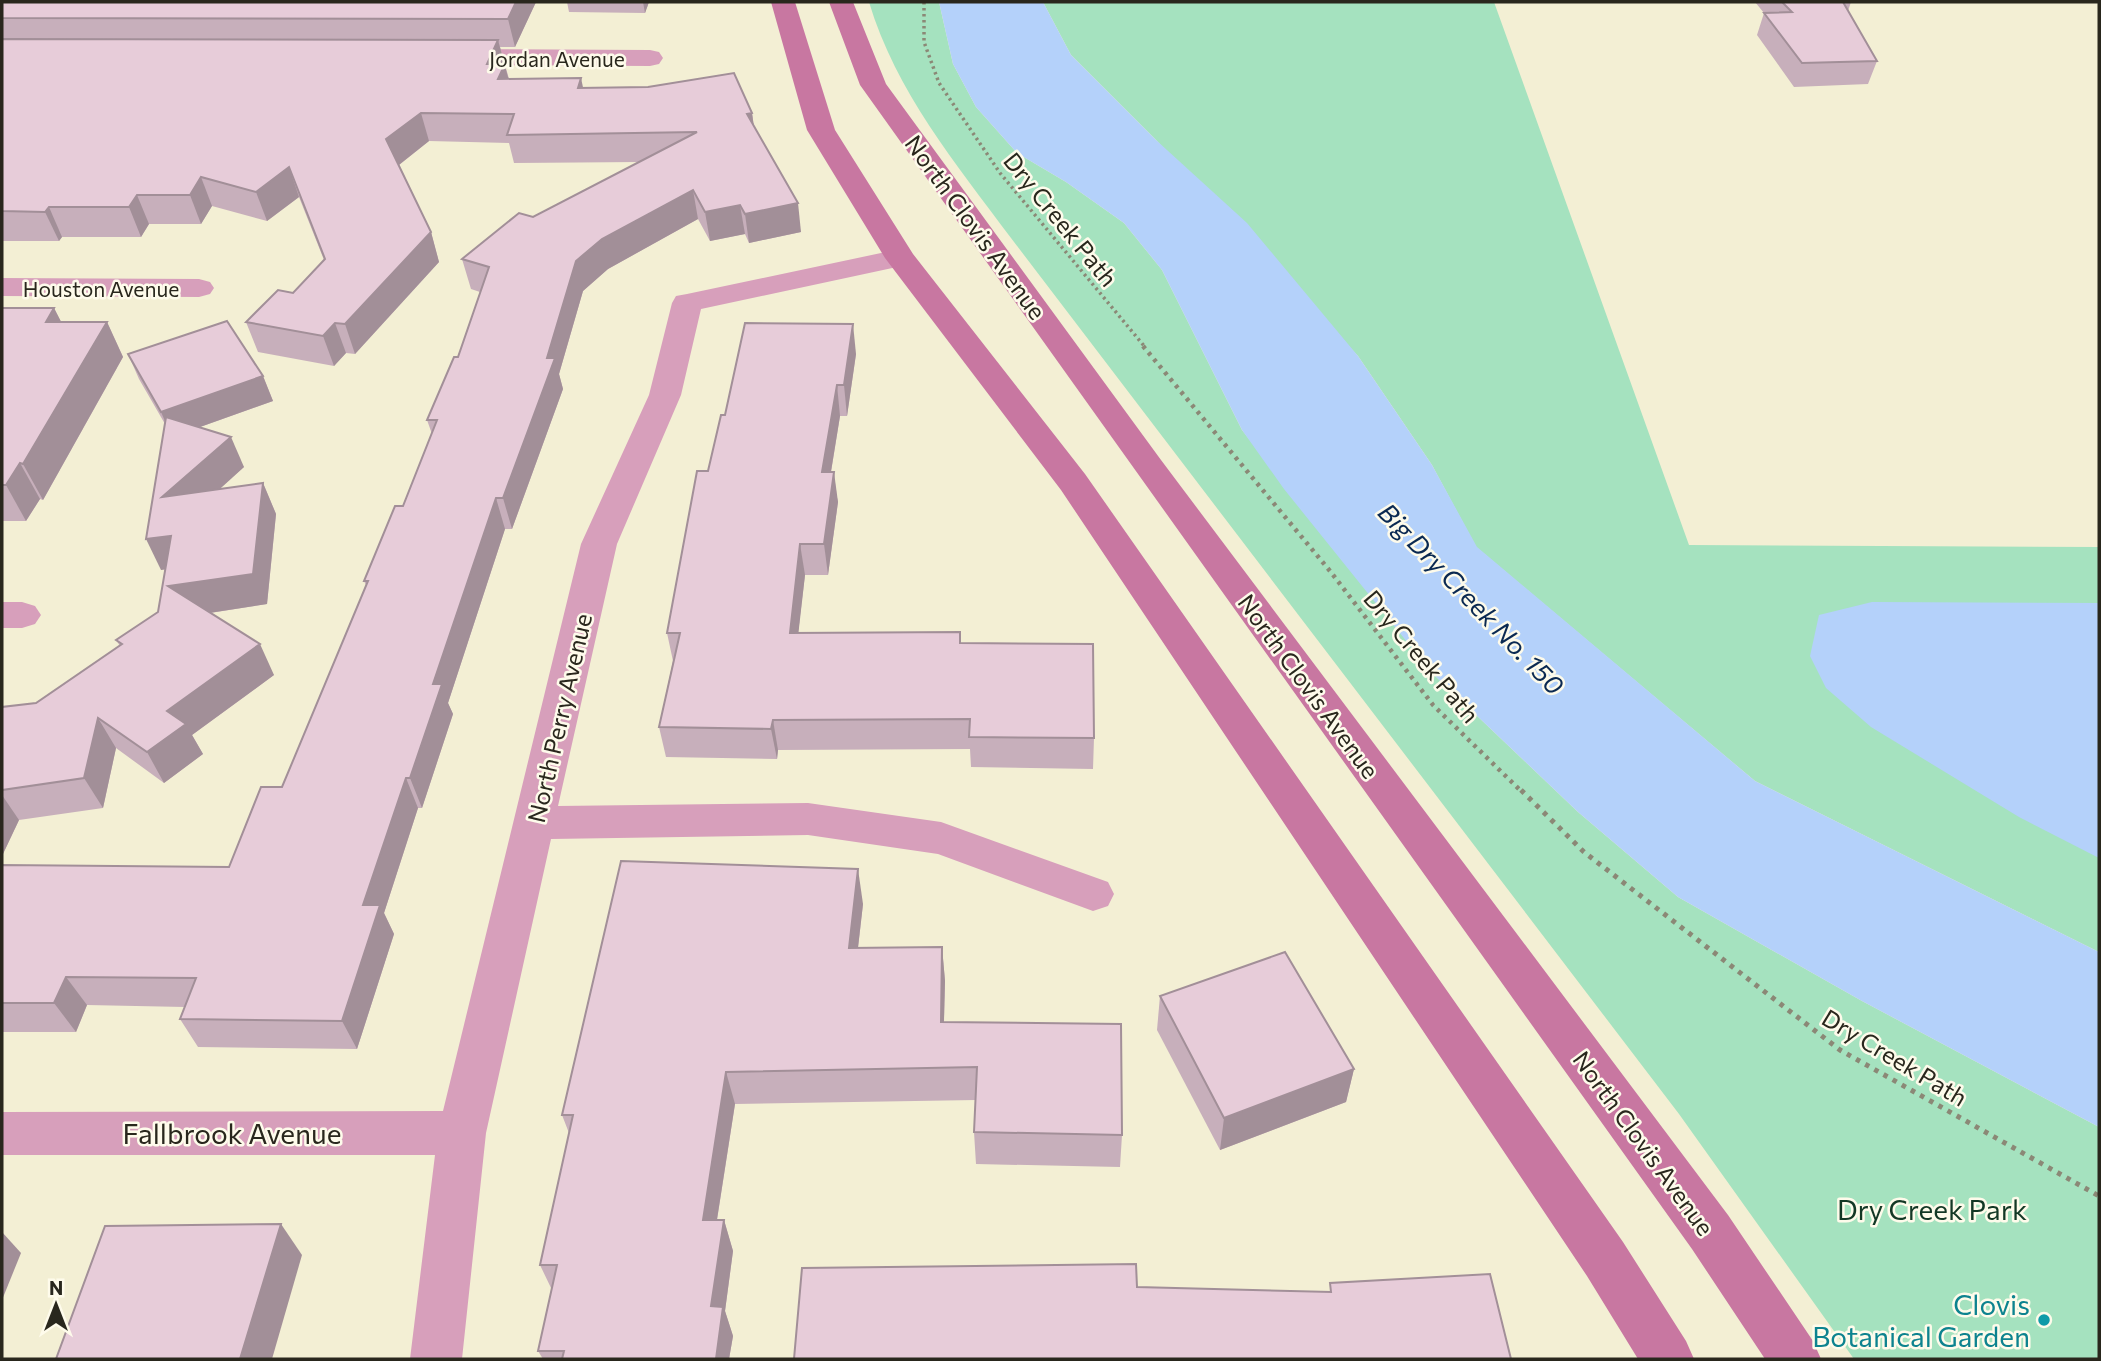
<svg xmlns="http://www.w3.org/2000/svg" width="2101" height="1361" font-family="Commissioner,sans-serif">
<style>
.green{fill:#a5e2bf}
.water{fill:#b4d1fa}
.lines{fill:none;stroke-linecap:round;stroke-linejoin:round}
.path-far2{stroke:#8b8876;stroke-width:3.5;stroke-dasharray:2.5 3.5;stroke-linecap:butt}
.path-far1{stroke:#8b8876;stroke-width:4.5;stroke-dasharray:3.5 5;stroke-linecap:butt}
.path{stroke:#8b8876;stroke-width:5;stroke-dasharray:4.5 6;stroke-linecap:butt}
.street{fill:#d79fbb;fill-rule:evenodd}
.secondary{fill:#c877a1;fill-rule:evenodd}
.wall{fill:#c7afbb}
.shaded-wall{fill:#a28f98}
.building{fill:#e7ccd9;stroke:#a28f98;stroke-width:2}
.culture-dot{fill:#0f9aa8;stroke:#fefbeb;stroke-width:2.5}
.labels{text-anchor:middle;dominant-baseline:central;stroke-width:5;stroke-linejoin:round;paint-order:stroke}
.far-street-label{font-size:21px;fill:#29271d;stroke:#fefbeb}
.street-label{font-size:24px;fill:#29271d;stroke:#fefbeb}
.water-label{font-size:26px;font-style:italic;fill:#0a2952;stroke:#fefbeb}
.near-street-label{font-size:28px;fill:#29271d;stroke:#fefbeb}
.near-park-label{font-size:28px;fill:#133825;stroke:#fefbeb}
.near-culture-label{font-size:28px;fill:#0d838f;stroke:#fefbeb;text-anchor:end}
</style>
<rect width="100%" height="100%" fill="#f3efd4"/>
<!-- green -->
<g class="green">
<path d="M869 2H939L953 64 976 107 1017 153 1066 182 1124 223 1162 270 1242 430 1432 673 1578 812 1678 897 1862 1001 2099 1127V1359H1854L1679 1114 1011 238C956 164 896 92 869 2Z"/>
<path d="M1043 2H1494L1689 545 2099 547V952L1755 781 1476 547 1432 465 1358 356 1156 140 1071 55Z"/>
</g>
<!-- water -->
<g class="water">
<path d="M939 2H1043L1071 55 1156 140 1247 223 1358 356 1432 465 1477 547 1755 781 2099 952V1127L1862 1001 1678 897 1578 812 1432 673 1284 489 1242 430 1162 270 1124 223 1066 182 1017 153 976 107 953 64Z"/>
<path d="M1872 602 2099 603V858L2019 817 1871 727 1826 688 1810 656 1819 615Z"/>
</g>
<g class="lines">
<!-- path-far2 -->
<path class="path-far2" d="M924 2V42L939 83 1000 173 1145 347"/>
<!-- path-far1 -->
<path class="path-far1" d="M1143 346 1330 571 1433 705 1522 792"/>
<!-- path -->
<path class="path" d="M1521 790 1584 852 1840 1050 2099 1196"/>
<!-- street -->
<g class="street">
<path d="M448 49 650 50 659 52 663 58 659 64 650 66 448 65 439 62 435 57 439 52Z"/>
<path d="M900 249 911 252 915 258 911 264 701 309 681 395 617 544 558 806 808 803 941 822 1108 882 1114 894 1108 906 1093 911 938 854 808 835 551 839 486 1133 462 1359H410L435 1155H2V1112L443 1111 581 544 649 395 672 303 676 296 687 294Z"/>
<path d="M2 278 199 279 210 282 214 288 210 294 199 297 2 296Z"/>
<path d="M2 602H22L35 606 41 615 35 624 22 628H2Z"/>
</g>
<!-- secondary -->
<g class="secondary">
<path d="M771 2H795L835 130 913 254 1085 474 1623 1242 1686 1341 1694 1359H1638L1587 1276 1061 490 885 258 807 130Z"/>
<path d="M829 2H853L886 84 1161 460 1728 1215 1813 1341 1821 1359H1765L1692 1249 860 85Z"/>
</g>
</g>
<!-- wall -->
<g class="wall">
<path d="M2 2H536L515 47H500L509 79 583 88 752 113 754 127 801 232 749 243 745 234 710 241 698 219 608 269 583 291 559 374 563 389 512 529H505L448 703 453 714 422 808H418L384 913 394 934 357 1049 198 1047 180 1019 185 1007 87 1005 76 1032H2V865L229 867 282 787 366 585 364 581 403 506 432 434 427 420 458 357 480 292 471 289 462 259 533 217 640 162 514 163 509 143 429 141 399 165 431 232 439 262 355 354 346 353 334 366 258 352 246 322 293 293 324 260 299 197 267 221 212 206 201 224H149L141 237H62L59 241H2Z"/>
<path d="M567 2H649L645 13 569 12Z"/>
<path d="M1755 2H1851L1848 11 1877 61 1868 84 1794 87 1757 35 1764 13Z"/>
<path d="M2 308H54L61 322H107L123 357 43 500 40 499 26 521H2Z"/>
<path d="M128 354 263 376 273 401 200 427 244 467 219 489 263 483 276 514 267 604 210 613 274 675 192 735 203 754 164 783 116 748 103 808 19 820 2 856V707L36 703 120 646 116 640 158 612 165 569 161 570 165 424 139 379Z"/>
<path d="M856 354 847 416H840L831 472 838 502 828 575H805L798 633 961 643 1094 738 1093 769 971 767 970 749 778 750 777 759 666 757 659 727 673 661 667 633 708 471 725 415Z"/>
<path d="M863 904 858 948 942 947 945 981 944 1022 1122 1135 1120 1167 976 1164 974 1132 976 1100 735 1104 717 1220H724L733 1251 725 1311 733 1336 729 1359H543L538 1351 552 1290 540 1265 569 1133 562 1115Z"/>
<path d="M1160 996 1354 1069 1346 1102 1220 1150 1157 1030Z"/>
</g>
<!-- shaded-wall -->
<g class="shaded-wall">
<path d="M516 2H536L515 47 508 19Z"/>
<path d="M643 2H649L645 13Z"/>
<path d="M498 40 512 92 505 107 487 64Z"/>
<path d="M581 78 587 106 578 88Z"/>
<path d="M421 113 429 141 395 168 386 139Z"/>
<path d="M752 113 756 142 747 114Z"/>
<path d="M289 167 299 197 267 221 256 192Z"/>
<path d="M201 177 212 206 201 224 190 195Z"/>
<path d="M693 190 698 219 608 269 583 291 559 374 563 389 512 529 503 498 547 358 576 261 602 239Z"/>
<path d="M137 195 149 224 141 237 129 207Z"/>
<path d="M798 203 801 232 749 243 745 214Z"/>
<path d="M740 205 745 234 710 241 705 212Z"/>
<path d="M49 207 62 237 59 241 45 212Z"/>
<path d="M431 232 439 262 355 354 345 324Z"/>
<path d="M54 308 72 343 46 322Z"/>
<path d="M107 322 123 357 43 500 23 464Z"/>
<path d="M335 323 346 353 334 366 323 336Z"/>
<path d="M853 324 856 354 847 416 844 385Z"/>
<path d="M263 376 273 401 172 437 161 412Z"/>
<path d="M837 385 840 416 826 502 822 472Z"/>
<path d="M231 437 244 467 177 528 162 497Z"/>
<path d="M20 463 40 499 26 521 6 485Z"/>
<path d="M834 472 838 502 828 575 824 544Z"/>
<path d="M263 483 276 514 267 604 183 617 168 586Z"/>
<path d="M496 498 505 529 448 703 453 714 422 808 410 778 433 684Z"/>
<path d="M171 536 186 566 161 570 146 539Z"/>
<path d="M800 544 805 575 795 663 790 633Z"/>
<path d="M260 644 274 675 192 735 203 754 164 783 147 752 167 711Z"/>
<path d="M98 718 116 748 103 808 84 778Z"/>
<path d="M773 720 778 750 777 759 771 729Z"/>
<path d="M406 778 418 808 384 913 394 934 357 1049 342 1021 363 905Z"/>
<path d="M2 795 19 820 2 856Z"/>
<path d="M858 869 863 904 854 982 849 948Z"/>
<path d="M942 947 945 981 943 1055 941 1022Z"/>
<path d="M66 977 87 1005 76 1032 54 1003Z"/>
<path d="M1354 1069 1346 1102 1220 1150 1224 1118Z"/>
<path d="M726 1072 735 1104 712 1251 703 1220Z"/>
<path d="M724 1220 733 1251 725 1311 733 1336 729 1359H716L711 1306Z"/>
<path d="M281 1224 302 1255 272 1359H240Z"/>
<path d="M2 1232 21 1253 2 1300Z"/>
</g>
<!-- building -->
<g class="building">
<path d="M2 2H516L508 19 2 18Z"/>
<path d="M1782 2H1843L1877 61 1802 63 1764 13 1792 12Z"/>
<path d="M2 39 498 40 487 64H505L498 79 581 78 578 88 648 87 734 73 752 113 747 114 798 203 745 214 740 205 705 212 693 190 602 239 576 261 547 358H555L503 498H496L433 684H442L410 778H406L363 905H380L342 1021 180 1019 196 978 66 977 54 1003H2V865L229 867 261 787H282L368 581H364L395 506H403L437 420H427L454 357H458L489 267 462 259 519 213 533 217 697 132 507 135 514 114 421 113 386 139 431 232 345 324 335 323 323 336 246 322 278 290 293 293 325 259 289 167 256 192 201 177 190 195H137L129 207H49L45 212 2 211Z"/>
<path d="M2 308H54L46 322H107L23 464 20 463 6 485H2Z"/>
<path d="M227 321 263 376 161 412 128 354Z"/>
<path d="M745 323 853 324 844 385H837L822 472H834L824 544H800L790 633 960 632V643L1093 644 1094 738 969 737 970 719 773 720 771 729 659 727 680 633H667L697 471H708L721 415H725Z"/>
<path d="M166 417 231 437 162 497 263 483 253 574 168 586 260 644 167 711 186 724 147 752 98 718 84 778 2 790V707L36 703 122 644 116 640 158 612 171 536 146 539Z"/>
<path d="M621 861 858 869 849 948 942 947 941 1022 1121 1024 1122 1135 974 1132 977 1067 726 1072 703 1220H724L711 1306 723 1307 716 1359H562L564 1351H538L557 1265H540L573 1115H562Z"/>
<path d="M1285 952 1354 1069 1224 1118 1160 996Z"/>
<path d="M281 1224 240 1359H56L105 1226Z"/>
<path d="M1136 1264 1137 1287 1331 1292 1330 1283 1490 1274 1511 1359H794L802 1268Z"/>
</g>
<!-- markers -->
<circle class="culture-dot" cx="2044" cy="1320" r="7"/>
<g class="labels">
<!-- far-street labels -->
<g class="far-street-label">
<text x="557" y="58">Jordan Avenue</text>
<text x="101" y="288">Houston Avenue</text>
</g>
<!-- street labels -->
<g class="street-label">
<text transform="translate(1061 219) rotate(51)">Dry Creek Path</text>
<text transform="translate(976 227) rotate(54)">North Clovis Avenue</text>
<text transform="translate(1422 656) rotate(50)">Dry Creek Path</text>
<text transform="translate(1309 686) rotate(54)">North Clovis Avenue</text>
<text transform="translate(559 718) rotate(-77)">North Perry Avenue</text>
<text transform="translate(1895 1057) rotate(31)">Dry Creek Path</text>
<text transform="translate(1644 1143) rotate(54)">North Clovis Avenue</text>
</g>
<!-- water labels -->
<g class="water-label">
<text transform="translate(1472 598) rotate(46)">Big Dry Creek No. 150</text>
</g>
<!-- near-street labels -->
<g class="near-street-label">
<text x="232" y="1133">Fallbrook Avenue</text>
</g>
<!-- near-park labels -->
<g class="near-park-label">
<text x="1932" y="1209">Dry Creek Park</text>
</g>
<!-- near-culture labels -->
<g class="near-culture-label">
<text x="2030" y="1304">Clovis<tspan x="2030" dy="32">Botanical Garden</tspan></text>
</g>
</g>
<!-- border -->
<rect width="2101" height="1361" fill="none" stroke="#29271d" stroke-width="7"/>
<!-- north arrow -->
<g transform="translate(56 1305)" stroke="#fefbeb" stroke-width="5" paint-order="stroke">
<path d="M0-5L12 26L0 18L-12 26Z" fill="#29271d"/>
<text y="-10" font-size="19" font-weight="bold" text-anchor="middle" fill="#29271d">N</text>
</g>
</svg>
